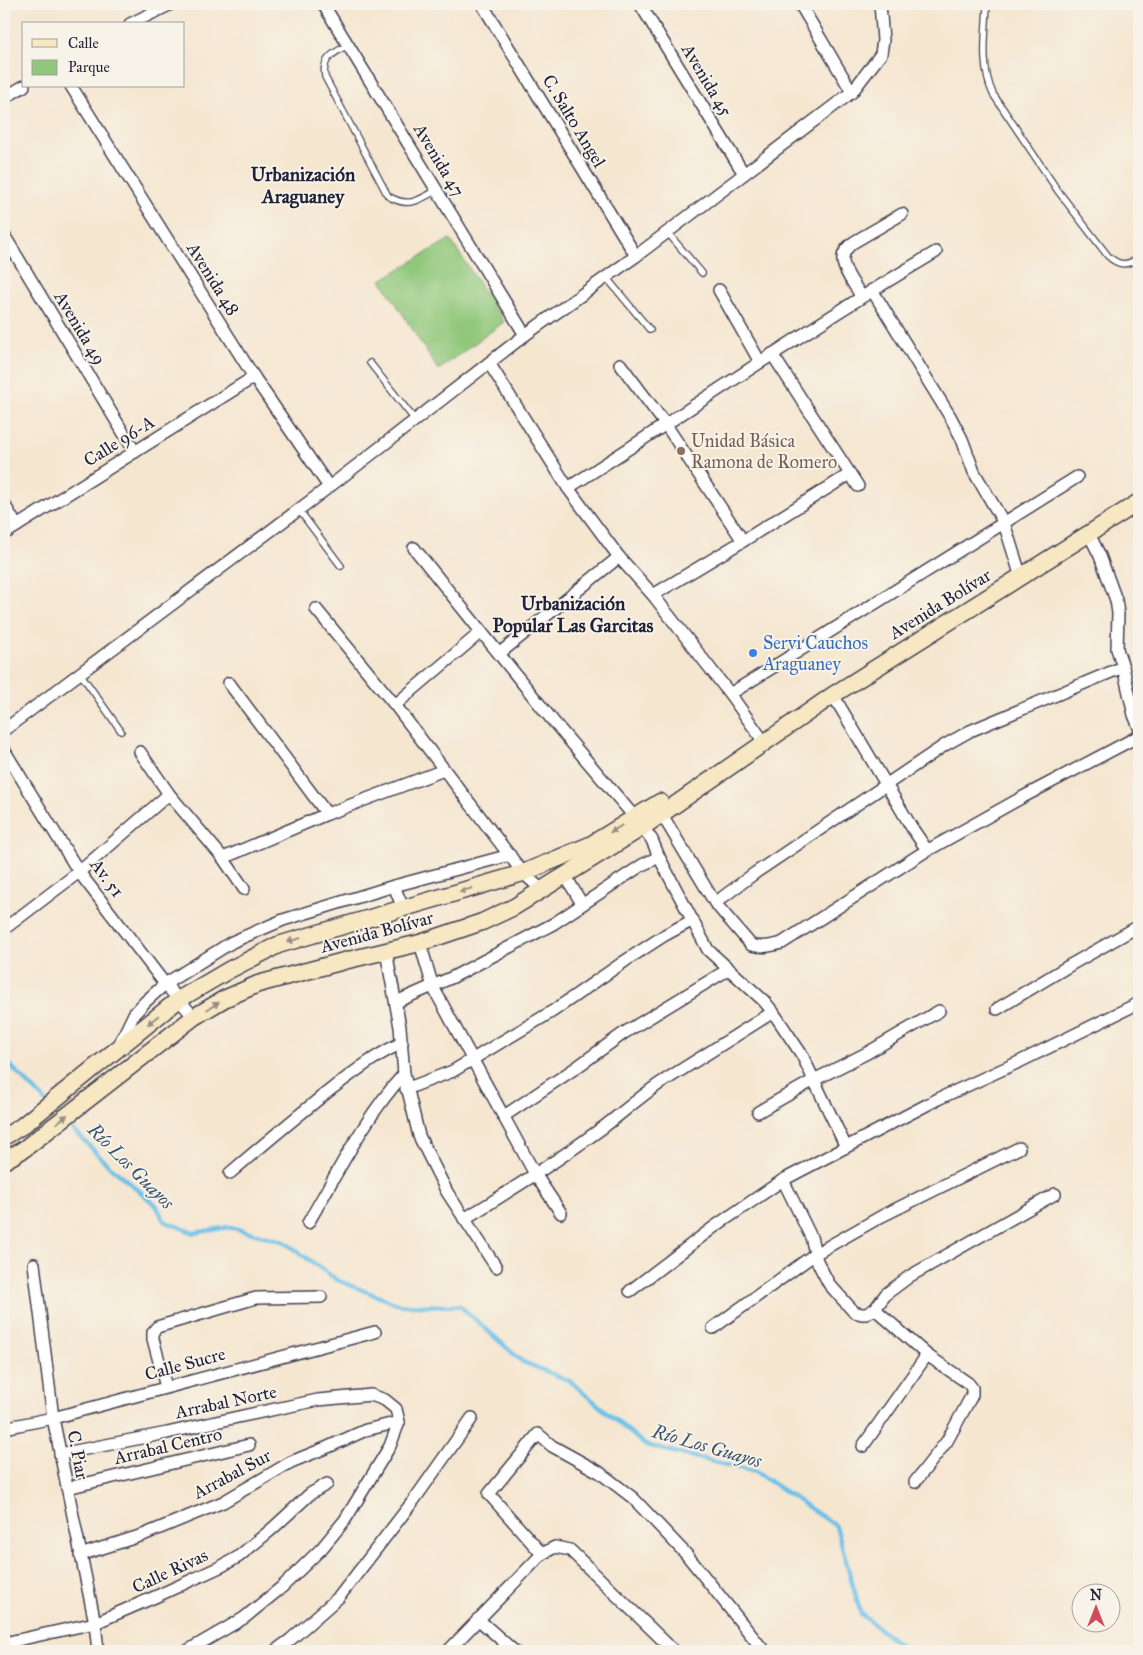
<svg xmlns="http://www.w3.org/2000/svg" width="1143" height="1655" font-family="'IM FELL Great Primer',serif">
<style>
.green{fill:#90c77a;stroke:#59745a}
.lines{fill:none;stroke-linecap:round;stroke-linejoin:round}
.stream{stroke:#6bc1e8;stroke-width:4.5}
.lane-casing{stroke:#423f51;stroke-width:8}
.street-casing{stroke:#423f51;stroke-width:14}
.secondary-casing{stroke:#423f51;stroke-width:19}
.lane{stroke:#fff;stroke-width:5.5}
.street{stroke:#fff;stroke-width:11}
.secondary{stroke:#f7e8c3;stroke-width:16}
.oneway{fill:#978f86}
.education-dot{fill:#8d6e63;stroke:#f7f3e8;stroke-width:2}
.shop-dot{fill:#3f7fe0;stroke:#f7f3e8;stroke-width:2}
.labels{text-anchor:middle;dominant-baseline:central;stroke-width:4;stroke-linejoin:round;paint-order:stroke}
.street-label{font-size:18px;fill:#22223b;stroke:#f7f3e8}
.education-label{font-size:18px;fill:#785e54;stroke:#f7f3e8;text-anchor:start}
.shop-label{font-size:18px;fill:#366cbe;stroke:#f7f3e8;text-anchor:start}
.neighbourhood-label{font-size:19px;font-weight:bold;fill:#22223b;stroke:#f7f3e8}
.water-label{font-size:19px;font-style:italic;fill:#38526f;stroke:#f7f3e8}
</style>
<rect width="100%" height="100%" fill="#f7f3e8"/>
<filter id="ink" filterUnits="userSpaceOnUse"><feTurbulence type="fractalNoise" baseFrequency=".02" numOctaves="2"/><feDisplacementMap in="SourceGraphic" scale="10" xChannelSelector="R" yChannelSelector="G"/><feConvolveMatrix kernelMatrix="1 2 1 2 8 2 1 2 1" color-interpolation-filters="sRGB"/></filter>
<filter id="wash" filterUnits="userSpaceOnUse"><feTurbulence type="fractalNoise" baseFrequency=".0096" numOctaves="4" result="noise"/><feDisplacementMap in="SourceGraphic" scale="20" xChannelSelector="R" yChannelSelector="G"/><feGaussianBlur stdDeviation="1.12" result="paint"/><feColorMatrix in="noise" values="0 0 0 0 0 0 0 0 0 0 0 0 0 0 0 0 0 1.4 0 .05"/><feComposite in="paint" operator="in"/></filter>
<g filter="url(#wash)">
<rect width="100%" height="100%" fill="#f5e6d0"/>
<!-- green -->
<path class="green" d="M450 239 504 322 438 370 381 280Z"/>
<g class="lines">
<!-- stream -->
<path class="stream" d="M4 1059 108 1165 156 1205 164 1221 194 1233 229 1227 283 1241 337 1280 400 1305 460 1306 523 1362 570 1381 645 1445 756 1472 836 1526 861 1614 907 1651"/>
</g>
</g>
<g filter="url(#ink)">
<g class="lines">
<!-- lane casing -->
<g class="lane-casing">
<g id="lane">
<path d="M987 4C986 34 980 66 993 94L1058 191 1108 256C1119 266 1126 266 1139 258"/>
<path d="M348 45C334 53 321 58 325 77L388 196C408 208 418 201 437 190"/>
<path d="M667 232 702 273"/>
<path d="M606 277 650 330"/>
<path d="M370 363 415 420"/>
<path d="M299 510 341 566"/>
<path d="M80 673 121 731"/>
</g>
</g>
<!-- street casing -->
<g class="street-casing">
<g id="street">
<path d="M323 4 525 335"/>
<path d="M482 4 636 256"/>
<path d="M640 4 744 174"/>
<path d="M800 4 852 92"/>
<path d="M130 24 171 4"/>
<path d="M71 86 254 377 329 487"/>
<path d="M4 98 24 86"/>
<path d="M4 235 135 452"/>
<path d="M719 290 760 362"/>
<path d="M872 290 951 418 962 439 974 472 1004 523 1021 577"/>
<path d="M861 296C851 278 830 258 854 242L902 214"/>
<path d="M772 354 858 486"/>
<path d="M489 363 568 488 619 557 653 595 730 694 764 742"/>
<path d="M620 364 666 425 743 541"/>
<path d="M568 488C691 409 811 326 936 252"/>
<path d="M4 504 17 526"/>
<path d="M4 534 254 377"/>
<path d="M1089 534 1100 556 1116 600 1118 613 1117 649 1123 667 1134 715 1139 727"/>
<path d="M414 548 553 721 643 827 652 840 659 857"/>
<path d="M653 595 743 541 850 474"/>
<path d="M316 609 395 705 523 873 542 890"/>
<path d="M500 653 619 557"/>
<path d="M229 683 327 814"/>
<path d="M730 694 1077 477"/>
<path d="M833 695 912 828 927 850"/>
<path d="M395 705 481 632"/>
<path d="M4 730 329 487 525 335 636 256 852 92 881 54 883 40 880 4"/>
<path d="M4 750 79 872 165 984 194 1017"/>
<path d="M140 752 169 794 223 858 244 889"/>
<path d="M658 808 715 903 751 945C762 948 771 946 782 943L921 854 1021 798 1139 736"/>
<path d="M223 858 327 814 444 770"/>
<path d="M565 875 582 904"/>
<path d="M394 886 403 908"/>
<path d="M715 903 755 873 945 745 970 731 1123 667"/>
<path d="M4 929 79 872 169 794"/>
<path d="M420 943 433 987 535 1174 561 1213"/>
<path d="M386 951 400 1027 404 1074 419 1136 447 1192 496 1267"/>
<path d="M396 1002 453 977 553 924 642 865 659 857 708 950 764 1001 773 1012 802 1055 846 1147"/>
<path d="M997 1009 1072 964 1139 926"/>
<path d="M118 1047 134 1014 145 1002 165 984 232 942 283 920 394 886 510 855"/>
<path d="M406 1089 453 1071 553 1011 625 961 665 935 693 920"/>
<path d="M758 1112 814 1080 867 1053 939 1011"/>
<path d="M504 1116 577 1067 624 1033 729 969"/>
<path d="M230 1173C264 1144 298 1115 334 1087 356 1071 377 1054 402 1043"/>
<path d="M783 1180 811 1237 817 1261 829 1284 854 1312 862 1314H866L875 1309 886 1294 910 1276 1055 1194"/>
<path d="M464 1219C512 1190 560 1159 605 1126 623 1112 640 1097 659 1084L773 1012"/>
<path d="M308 1223C338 1172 364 1118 404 1074"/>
<path d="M34 1264 53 1418 95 1623 98 1651"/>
<path d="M630 1291 714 1227 783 1180 938 1099 1021 1061 1139 1003"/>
<path d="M713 1328 815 1254 882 1216 1019 1148"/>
<path d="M166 1387 153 1339V1332L157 1327 256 1298 321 1297"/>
<path d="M4 1428 53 1418 375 1332"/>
<path d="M863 1446 927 1355 875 1309"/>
<path d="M60 1454 167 1433 238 1417 318 1400 371 1395 385 1400 396 1409 399 1422 390 1446 345 1520 322 1548 282 1587 244 1618 187 1651"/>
<path d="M915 1482 947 1441 972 1395V1388L968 1383 927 1355"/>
<path d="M67 1488 249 1445"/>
<path d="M542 1554 489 1494 538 1434 552 1446 599 1472 633 1498 686 1554 764 1651"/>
<path d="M80 1555 143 1535 223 1502 291 1462 328 1447 366 1430 399 1422"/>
<path d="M478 1619 514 1651"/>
<path d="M4 1643 95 1623 157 1596 222 1566 238 1557 272 1529 310 1494 327 1484"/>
<path d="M275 1651 290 1640 339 1597 414 1500 472 1418"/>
<path d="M448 1651 542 1554 555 1547 570 1550 674 1651"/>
</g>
</g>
<!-- secondary casing -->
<g class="secondary-casing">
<g id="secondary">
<path d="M4 1137 22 1126 178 1000 229 970 278 945 523 873 590 845 660 802"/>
<path d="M4 1161 24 1149 194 1017 224 999 258 984 344 961 420 943 482 922 514 907 643 827 833 695 1139 502"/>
</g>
</g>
<!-- lane -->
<use href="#lane" class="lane"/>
<!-- street -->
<use href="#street" class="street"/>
<!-- secondary -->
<use href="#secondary" class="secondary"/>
</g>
<!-- one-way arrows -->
<defs><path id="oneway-solid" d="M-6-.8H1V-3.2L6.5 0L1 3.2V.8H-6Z" transform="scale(1.25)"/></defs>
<g class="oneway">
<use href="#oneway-solid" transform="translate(616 829) rotate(148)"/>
<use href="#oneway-solid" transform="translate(466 890) rotate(163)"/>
<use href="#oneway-solid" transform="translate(294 940) rotate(164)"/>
<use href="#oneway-solid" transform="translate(213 1006) rotate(-32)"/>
<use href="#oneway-solid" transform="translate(153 1020) rotate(140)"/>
<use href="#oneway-solid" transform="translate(62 1119) rotate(-38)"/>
</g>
</g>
<!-- markers -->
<circle class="education-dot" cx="681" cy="451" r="5"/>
<circle class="shop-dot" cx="753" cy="653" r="5"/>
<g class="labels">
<!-- street labels -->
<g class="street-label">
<text transform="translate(707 80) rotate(59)">Avenida 45</text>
<text transform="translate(574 121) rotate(59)">C. Salto Angel</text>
<text transform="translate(439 160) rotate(59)">Avenida 47</text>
<text transform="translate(213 279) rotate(58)">Avenida 48</text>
<text transform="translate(80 328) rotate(59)">Avenida 49</text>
<text transform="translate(119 441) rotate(-32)">Calle 96-A</text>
<text transform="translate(940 604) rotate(-32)">Avenida Bolívar</text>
<text transform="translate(107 878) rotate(53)">Av. 51</text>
<text transform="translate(377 932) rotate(-15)">Avenida Bolívar</text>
<text transform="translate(185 1364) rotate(-15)">Calle Sucre</text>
<text transform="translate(226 1402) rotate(-12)">Arrabal Norte</text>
<text transform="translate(168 1446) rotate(-13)">Arrabal Centro</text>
<text transform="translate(78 1455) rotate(79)">C. Piar</text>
<text transform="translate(232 1474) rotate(-28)">Arrabal Sur</text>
<text transform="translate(170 1571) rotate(-25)">Calle Rivas</text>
</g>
<!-- education labels -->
<g class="education-label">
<text x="691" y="441">Unidad Básica<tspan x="691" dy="21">Ramona de Romero</tspan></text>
</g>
<!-- shop labels -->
<g class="shop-label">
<text x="763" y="643">Servi Cauchos<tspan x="763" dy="21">Araguaney</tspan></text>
</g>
<!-- neighbourhood labels -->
<g class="neighbourhood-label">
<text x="303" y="174">Urbanización<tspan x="303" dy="22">Araguaney</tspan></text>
<text x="573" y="603">Urbanización<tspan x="573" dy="22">Popular Las Garcitas</tspan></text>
</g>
<!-- water labels -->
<g class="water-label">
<text transform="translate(131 1166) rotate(45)">Río Los Guayos</text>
<text transform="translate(707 1446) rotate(16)">Río Los Guayos</text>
</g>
</g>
<!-- margin -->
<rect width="1143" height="1655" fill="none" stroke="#f7f3e8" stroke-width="20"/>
<!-- legend -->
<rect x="22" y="22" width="162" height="65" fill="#f7f3e8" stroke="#a29fa3"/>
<rect x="32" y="39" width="25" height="8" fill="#f7e8c3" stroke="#a29fa3"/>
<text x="68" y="48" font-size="15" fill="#22223b">Calle</text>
<rect x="32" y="60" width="25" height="15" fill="#90c77a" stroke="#a29fa3"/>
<text x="68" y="72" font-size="15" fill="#22223b">Parque</text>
<!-- north arrow -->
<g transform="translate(1096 1608)"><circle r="24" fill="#f7f3e8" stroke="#a29fa3"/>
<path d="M0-4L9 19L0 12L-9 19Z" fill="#d1495b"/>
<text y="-8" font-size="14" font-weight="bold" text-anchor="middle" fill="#22223b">N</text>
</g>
</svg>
